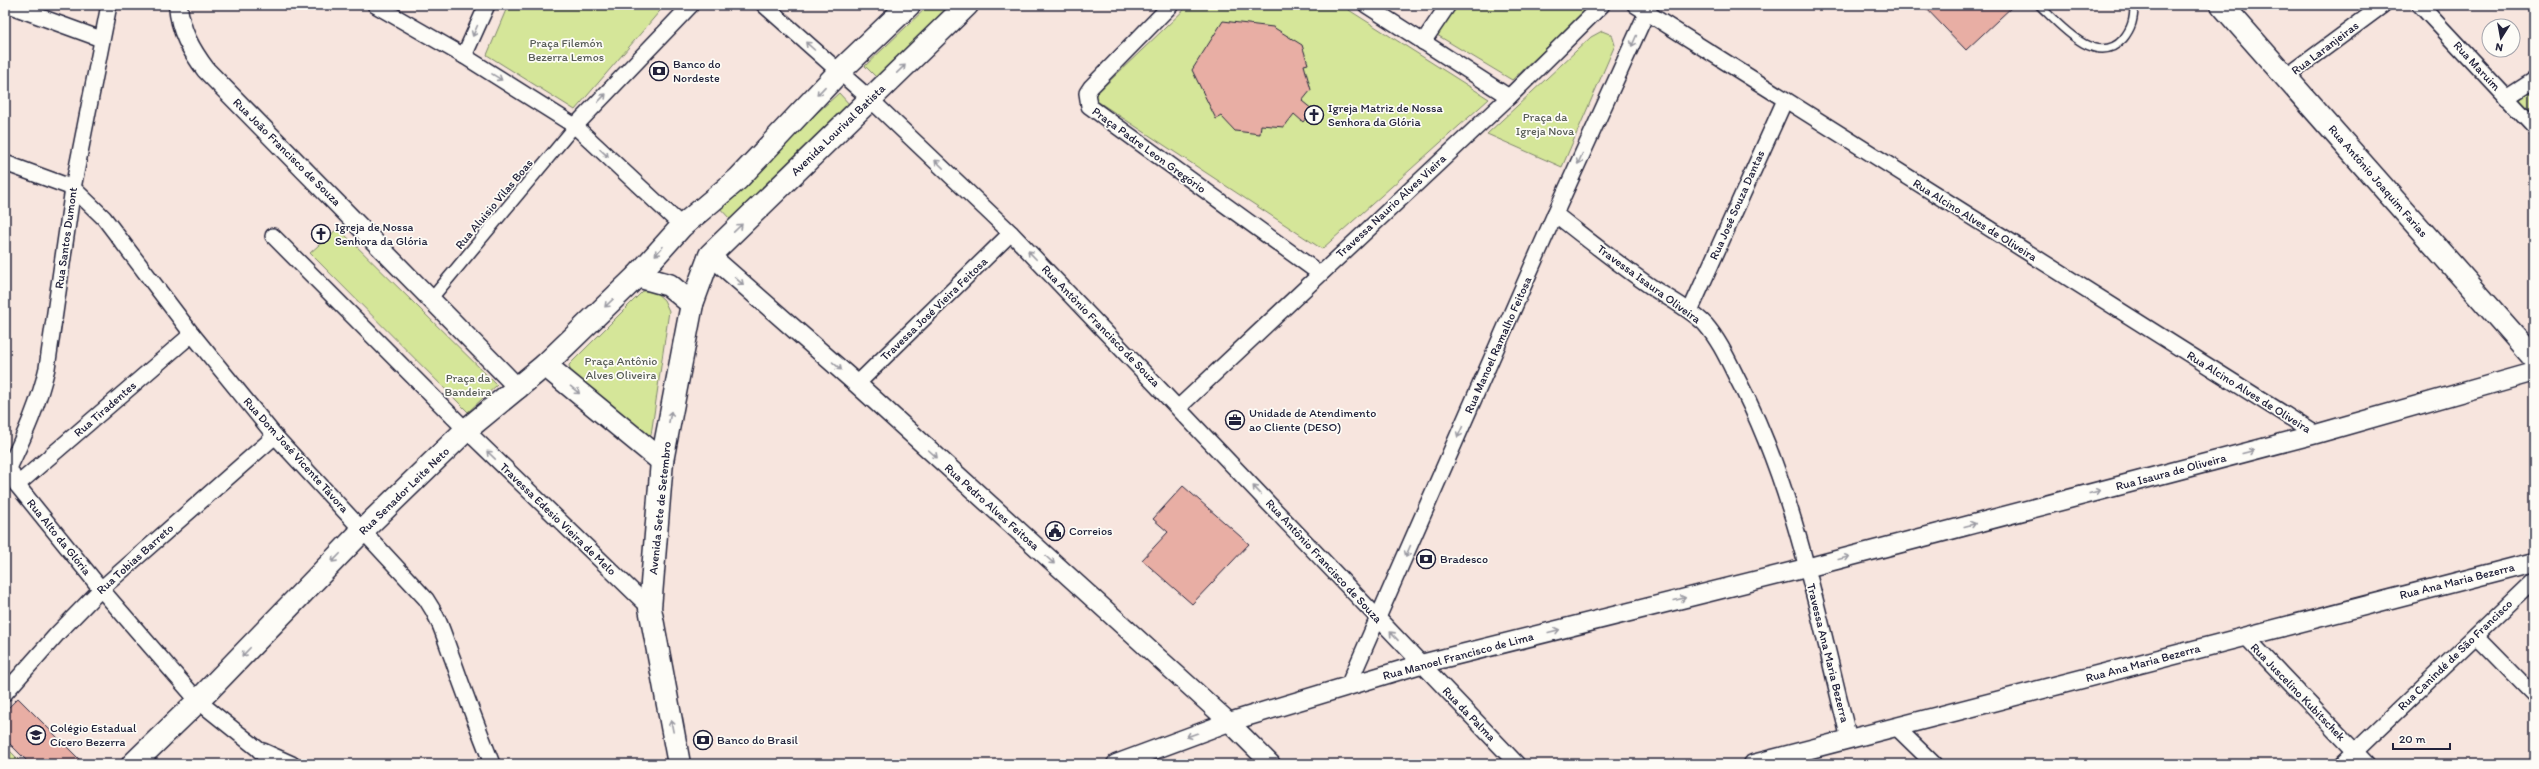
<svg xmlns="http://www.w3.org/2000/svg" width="2539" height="769" font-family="Itim,sans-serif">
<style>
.green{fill:#d5e699;stroke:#7c846a}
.building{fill:#e8aea4;stroke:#22223b}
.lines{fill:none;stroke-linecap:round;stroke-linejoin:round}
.service-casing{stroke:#22223b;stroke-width:10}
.pedestrian-casing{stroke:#22223b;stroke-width:14}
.minor-casing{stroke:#22223b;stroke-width:18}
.tertiary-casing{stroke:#22223b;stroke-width:21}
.primary-casing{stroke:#22223b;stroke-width:25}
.service{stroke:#fdfcf7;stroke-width:7}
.pedestrian{stroke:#fdfcf7;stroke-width:11}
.minor{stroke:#fdfcf7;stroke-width:15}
.tertiary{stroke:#fdfcf7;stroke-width:18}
.primary{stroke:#fdfcf7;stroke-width:22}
.oneway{stroke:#9a9aa2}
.labels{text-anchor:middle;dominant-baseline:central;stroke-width:3.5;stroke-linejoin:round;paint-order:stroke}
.park-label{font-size:12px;fill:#585d57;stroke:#fdfcf7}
.street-label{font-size:12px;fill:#22223b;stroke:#fdfcf7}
.poi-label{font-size:12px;fill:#22223b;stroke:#fdfcf7;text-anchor:start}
</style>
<rect width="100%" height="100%" fill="#f7e5de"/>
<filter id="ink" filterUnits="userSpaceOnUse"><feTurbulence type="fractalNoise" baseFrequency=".025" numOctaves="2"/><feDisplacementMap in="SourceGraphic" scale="8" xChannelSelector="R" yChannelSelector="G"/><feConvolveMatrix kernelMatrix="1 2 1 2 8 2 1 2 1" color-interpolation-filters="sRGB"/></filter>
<g filter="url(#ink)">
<!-- green -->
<g class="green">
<path d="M508 5H665L575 110 487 55Z"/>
<path d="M929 5H954L877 78 865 66Z"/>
<path d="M1189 5H1341L1489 99 1322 249 1097 101 1095 95Z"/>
<path d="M1457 5H1593L1512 80 1437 35Z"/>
<path d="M1602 31 1612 35 1615 45 1562 167 1487 134 1591 37Z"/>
<path d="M2534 89V116L2519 100Z"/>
<path d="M839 93 850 105 730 219 716 204Z"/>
<path d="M338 228 497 385 468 412 310 253Z"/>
<path d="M643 291H654L664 300 669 311 651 435H644L572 380 569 365Z"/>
<path d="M5 746 23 764H5Z"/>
</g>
<!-- building -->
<g class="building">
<path d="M1923 5H2014L1966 50Z"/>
<path d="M1223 21 1273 27 1302 45 1308 64 1304 65 1311 90 1302 101 1313 110 1303 122 1294 114 1284 127 1261 125 1260 134 1235 131 1221 116 1216 119 1192 70Z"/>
<path d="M1183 486 1249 544 1192 604 1142 560 1168 532 1153 519Z"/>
<path d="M18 698 84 764H30L5 739V711Z"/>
</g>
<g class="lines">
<!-- service casing -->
<g class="service-casing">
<path id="service" d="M2039 5C2058 23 2096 69 2123 39 2132 28 2134 19 2134 5"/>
</g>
<!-- pedestrian casing -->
<g class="pedestrian-casing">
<path id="pedestrian" d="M432 298 575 126"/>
</g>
<!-- minor casing -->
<g class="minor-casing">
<g id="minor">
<path d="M8 5 101 39"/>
<path d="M375 5 464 56 575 126 682 226"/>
<path d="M764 5 870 99 1011 233 1517 764"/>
<path d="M1171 5 1091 87 1087 93 1089 106 1319 273"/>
<path d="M1366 5 1509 97"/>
<path d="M1635 5 2316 434"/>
<path d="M2420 5 2534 127"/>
<path d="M1423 42 1448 5"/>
<path d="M464 56 487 5"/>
<path d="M2286 77 2383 5"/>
<path d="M2506 98 2534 80"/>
<path d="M575 126 691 5"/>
<path d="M5 163 73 188 104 218 192 334 275 436 426 599C441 621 444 637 453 660 465 695 479 730 492 764"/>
<path d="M1555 214C1587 239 1619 265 1653 288 1671 300 1690 309 1705 324 1719 340 1728 360 1737 378 1795 487 1819 620 1849 739"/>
<path d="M273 236 466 430 650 608"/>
<path d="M1690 311 1785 100"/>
<path d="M857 384 1011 233"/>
<path d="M1179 407 1509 97 1602 5"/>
<path d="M5 459 17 485 101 589 198 701 258 749 272 764"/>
<path d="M10 466C25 434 39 403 47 368L73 188 109 5"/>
<path d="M17 485 192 334"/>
<path d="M2245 636 2367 764"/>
<path d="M2476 636 2534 695"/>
<path d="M1348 686 1555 214 1650 5"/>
<path d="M5 693 58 633 101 589 275 436"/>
<path d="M1896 727 1934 764"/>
<path d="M263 751 292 764"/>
<path d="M2342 764 2534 580"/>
</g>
</g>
<!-- tertiary casing -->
<g class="tertiary-casing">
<g id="tertiary">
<path d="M178 5C180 31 191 50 206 70L519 389"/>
<path d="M710 255 857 384 1229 722 1271 764"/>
<path d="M1116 764 1229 722 1421 664 1806 568 2316 434 2534 372"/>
<path d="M1753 764 2534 562"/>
</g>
</g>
<!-- primary casing -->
<g class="primary-casing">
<g id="primary">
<path d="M2222 5 2534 358"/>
<path d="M637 276 669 285 692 304"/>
<path d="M545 365 662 461"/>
<path d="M133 764 198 701 363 530 466 430 545 365 637 276 682 226 738 179 839 72 909 5"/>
<path d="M679 764 650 608 662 461 692 304 710 255 967 5"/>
</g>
</g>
<!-- service -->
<use href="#service" class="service"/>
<!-- pedestrian -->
<use href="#pedestrian" class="pedestrian"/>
<!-- minor -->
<use href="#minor" class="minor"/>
<!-- tertiary -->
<use href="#tertiary" class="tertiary"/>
<!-- primary -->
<use href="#primary" class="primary"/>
</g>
<!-- one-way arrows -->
<defs><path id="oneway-shaft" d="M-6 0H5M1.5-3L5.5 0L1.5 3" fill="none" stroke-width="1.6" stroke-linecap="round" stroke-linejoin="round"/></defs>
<g class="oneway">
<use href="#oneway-shaft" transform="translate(475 31) rotate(114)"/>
<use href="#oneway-shaft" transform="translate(1634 41) rotate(114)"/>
<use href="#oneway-shaft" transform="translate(810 46) rotate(-138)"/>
<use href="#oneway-shaft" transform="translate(901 69) rotate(-44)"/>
<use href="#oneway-shaft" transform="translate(497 77) rotate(32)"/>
<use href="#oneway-shaft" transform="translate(821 91) rotate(133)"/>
<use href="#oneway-shaft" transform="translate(602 98) rotate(-46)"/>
<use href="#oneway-shaft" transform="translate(604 153) rotate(43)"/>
<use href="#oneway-shaft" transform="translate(1580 159) rotate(114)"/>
<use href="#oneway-shaft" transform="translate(939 164) rotate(-136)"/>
<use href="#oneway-shaft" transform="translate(738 228) rotate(-44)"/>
<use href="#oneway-shaft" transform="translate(659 251) rotate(132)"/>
<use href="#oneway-shaft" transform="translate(1032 255) rotate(-134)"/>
<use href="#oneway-shaft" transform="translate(739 281) rotate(41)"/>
<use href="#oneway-shaft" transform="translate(609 303) rotate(136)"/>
<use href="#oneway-shaft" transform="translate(837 366) rotate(41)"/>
<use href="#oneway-shaft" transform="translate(575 390) rotate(39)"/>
<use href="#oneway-shaft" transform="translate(670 417) rotate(-79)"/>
<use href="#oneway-shaft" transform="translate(1460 432) rotate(114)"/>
<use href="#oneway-shaft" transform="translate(2248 452) rotate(-15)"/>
<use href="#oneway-shaft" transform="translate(933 454) rotate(42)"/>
<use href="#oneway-shaft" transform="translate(491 455) rotate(-136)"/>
<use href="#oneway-shaft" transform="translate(1257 490) rotate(-133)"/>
<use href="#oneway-shaft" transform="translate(2095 492) rotate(-15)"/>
<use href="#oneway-shaft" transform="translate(1970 525) rotate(-15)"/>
<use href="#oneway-shaft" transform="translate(1408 551) rotate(114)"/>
<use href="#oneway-shaft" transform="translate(336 558) rotate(134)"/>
<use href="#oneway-shaft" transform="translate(1844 558) rotate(-15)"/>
<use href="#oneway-shaft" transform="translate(1050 560) rotate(42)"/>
<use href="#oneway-shaft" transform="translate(1680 599) rotate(-14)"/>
<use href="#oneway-shaft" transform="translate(1554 631) rotate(-14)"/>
<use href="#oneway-shaft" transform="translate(1394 636) rotate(-133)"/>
<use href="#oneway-shaft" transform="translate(246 652) rotate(134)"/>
<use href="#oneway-shaft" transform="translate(672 726) rotate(-101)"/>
<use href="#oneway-shaft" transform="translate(1192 735) rotate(160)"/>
</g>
</g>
<!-- icons -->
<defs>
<g id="bank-ring" transform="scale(1)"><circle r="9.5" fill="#fdfcf7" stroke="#22223b" stroke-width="1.5"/><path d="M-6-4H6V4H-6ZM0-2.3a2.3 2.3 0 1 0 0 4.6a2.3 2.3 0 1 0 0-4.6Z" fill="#22223b"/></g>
<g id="church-ring" transform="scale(1)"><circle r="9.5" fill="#fdfcf7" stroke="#22223b" stroke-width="1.5"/><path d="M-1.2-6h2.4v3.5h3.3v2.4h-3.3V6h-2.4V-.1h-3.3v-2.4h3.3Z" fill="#22223b"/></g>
<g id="office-ring" transform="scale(1)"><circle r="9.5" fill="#fdfcf7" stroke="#22223b" stroke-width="1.5"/><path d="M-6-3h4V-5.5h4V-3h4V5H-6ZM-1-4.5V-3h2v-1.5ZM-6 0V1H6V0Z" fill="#22223b"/></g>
<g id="civic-ring" transform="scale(1)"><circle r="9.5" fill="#fdfcf7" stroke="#22223b" stroke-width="1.5"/><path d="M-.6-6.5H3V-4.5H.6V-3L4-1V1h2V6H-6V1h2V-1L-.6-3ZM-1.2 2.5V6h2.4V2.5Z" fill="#22223b"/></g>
<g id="school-ring" transform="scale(1)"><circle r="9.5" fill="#fdfcf7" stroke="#22223b" stroke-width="1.5"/><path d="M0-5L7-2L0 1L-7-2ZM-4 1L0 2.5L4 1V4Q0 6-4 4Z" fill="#22223b"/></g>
</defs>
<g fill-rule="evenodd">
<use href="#bank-ring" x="659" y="71"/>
<use href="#church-ring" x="1314" y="115"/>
<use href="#church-ring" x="321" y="234"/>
<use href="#office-ring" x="1235" y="420"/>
<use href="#civic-ring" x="1055" y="531"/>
<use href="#bank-ring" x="1426" y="559"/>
<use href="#school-ring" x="36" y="735"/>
<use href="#bank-ring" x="703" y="740"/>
</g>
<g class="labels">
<!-- park labels -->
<g class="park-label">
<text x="566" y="43">Praça Filemón<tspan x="566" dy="14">Bezerra Lemos</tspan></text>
<text x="1545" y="117">Praça da<tspan x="1545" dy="14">Igreja Nova</tspan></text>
<text x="621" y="361">Praça Antônio<tspan x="621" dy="14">Alves Oliveira</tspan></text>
<text x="468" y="378">Praça da<tspan x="468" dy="14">Bandeira</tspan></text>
</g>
<!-- street labels -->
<g class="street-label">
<text transform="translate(2325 48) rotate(-37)">Rua Laranjeiras</text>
<text transform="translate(2477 66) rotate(47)">Rua Maruim</text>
<text transform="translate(838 130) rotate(-44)">Avenida Lourival Batista</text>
<text transform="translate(1149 150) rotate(36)">Praça Padre Leon Gregório</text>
<text transform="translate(287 152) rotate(45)">Rua João Francisco de Souza</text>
<text transform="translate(2378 181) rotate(49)">Rua Antônio Joaquim Farias</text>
<text transform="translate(494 204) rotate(-50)">Rua Aluisio Vilas Boas</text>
<text transform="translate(1737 205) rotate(-66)">Rua José Souza Dantas</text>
<text transform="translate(1391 206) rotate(-43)">Travessa Naurio Alves Vieira</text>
<text transform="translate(1975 220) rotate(32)">Rua Alcino Alves de Oliveira</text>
<text transform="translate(66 238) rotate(-82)">Rua Santos Dumont</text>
<text transform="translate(1649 284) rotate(36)">Travessa Isaura Oliveira</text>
<text transform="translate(934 309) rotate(-44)">Travessa José Vieira Feitosa</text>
<text transform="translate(1101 326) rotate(46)">Rua Antônio Francisco de Souza</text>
<text transform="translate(1498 345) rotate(-66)">Rua Manoel Ramalho Feitosa</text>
<text transform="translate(2249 392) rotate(32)">Rua Alcino Alves de Oliveira</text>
<text transform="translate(105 409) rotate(-41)">Rua Tiradentes</text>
<text transform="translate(296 455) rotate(48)">Rua Dom José Vicente Távora</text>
<text transform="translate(2171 472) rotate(-15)">Rua Isaura de Oliveira</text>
<text transform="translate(404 491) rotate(-44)">Rua Senador Leite Neto</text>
<text transform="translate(992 507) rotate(42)">Rua Pedro Alves Feitosa</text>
<text transform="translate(660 508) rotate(-84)">Avenida Sete de Setembro</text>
<text transform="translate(558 519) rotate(44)">Travessa Edesio Vieira de Melo</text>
<text transform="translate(59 537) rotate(51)">Rua Alto da Glória</text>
<text transform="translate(135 559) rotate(-42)">Rua Tobias Barreto</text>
<text transform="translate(1324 561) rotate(47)">Rua Antônio Francisco de Souza</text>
<text transform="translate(2457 581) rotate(-14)">Rua Ana Maria Bezerra</text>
<text transform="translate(1828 653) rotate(76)">Travessa Ana Maria Bezerra</text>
<text transform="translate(2455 655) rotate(-44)">Rua Canindé de São Francisco</text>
<text transform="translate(1458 656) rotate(-15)">Rua Manoel Francisco de Lima</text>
<text transform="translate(2143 663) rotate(-15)">Rua Ana Maria Bezerra</text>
<text transform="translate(2298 692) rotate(46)">Rua Juscelino Kubitschek</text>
<text transform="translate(1469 714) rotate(46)">Rua da Palma</text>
</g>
<!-- poi labels -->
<g class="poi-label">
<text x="673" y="64">Banco do<tspan x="673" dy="14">Nordeste</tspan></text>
<text x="1328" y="108">Igreja Matriz de Nossa<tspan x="1328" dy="14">Senhora da Glória</tspan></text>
<text x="335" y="227">Igreja de Nossa<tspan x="335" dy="14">Senhora da Glória</tspan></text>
<text x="1249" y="413">Unidade de Atendimento<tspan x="1249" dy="14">ao Cliente (DESO)</tspan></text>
<text x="1069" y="531">Correios</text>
<text x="1440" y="559">Bradesco</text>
<text x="50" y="728">Colégio Estadual<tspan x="50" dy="14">Cícero Bezerra</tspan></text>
<text x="717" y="740">Banco do Brasil</text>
</g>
</g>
<!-- margin -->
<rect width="2539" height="769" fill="none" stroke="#fdfcf7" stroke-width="20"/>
<rect x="10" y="10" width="2519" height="749" fill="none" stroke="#22223b" stroke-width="1.5" filter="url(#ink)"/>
<!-- north arrow -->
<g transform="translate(2501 38) rotate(191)"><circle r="19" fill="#fdfcf7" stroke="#a5a5ac"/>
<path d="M0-3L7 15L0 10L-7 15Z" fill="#22223b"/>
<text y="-6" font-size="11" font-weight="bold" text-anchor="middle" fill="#22223b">N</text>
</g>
<!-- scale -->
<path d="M2393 743v6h57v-6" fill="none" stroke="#22223b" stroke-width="2"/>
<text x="2399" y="743" font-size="12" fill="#22223b" stroke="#fdfcf7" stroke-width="3" paint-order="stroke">20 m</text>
</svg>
